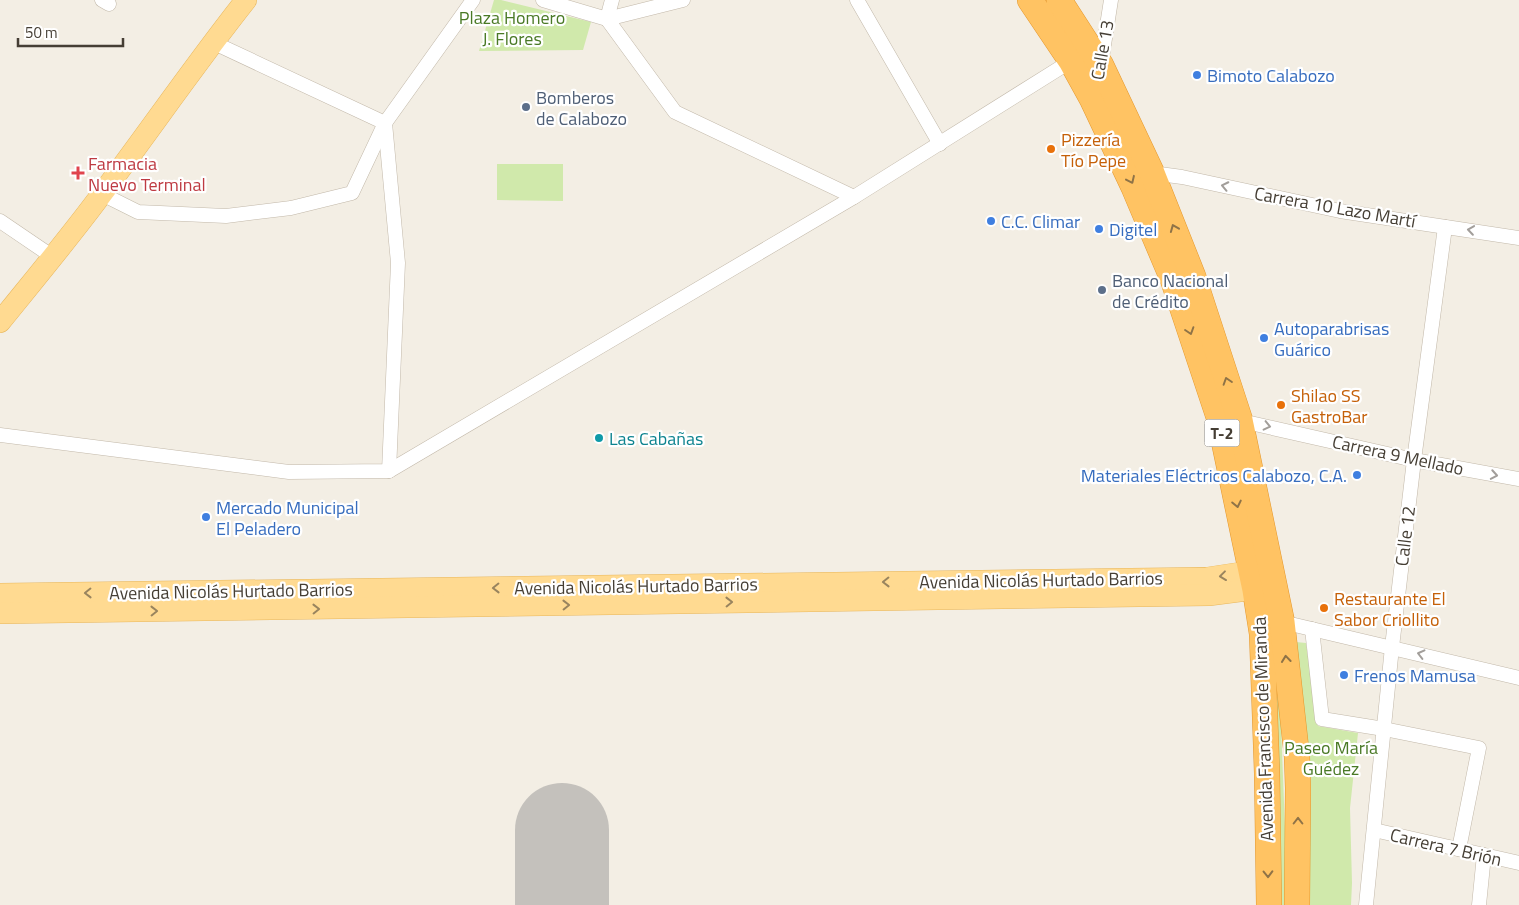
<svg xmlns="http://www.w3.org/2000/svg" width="1519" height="905" font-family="'Titillium Web',sans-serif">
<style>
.green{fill:#d0e9ab}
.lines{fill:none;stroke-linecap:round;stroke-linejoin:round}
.runway{stroke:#c4c1bc;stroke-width:94}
.street-casing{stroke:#c2b8a9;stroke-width:15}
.primary-casing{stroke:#e8b75d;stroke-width:22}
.highway-casing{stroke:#e4972d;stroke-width:26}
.street{stroke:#fff;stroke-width:14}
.primary{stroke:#ffda91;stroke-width:21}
.highway{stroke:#ffc363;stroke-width:25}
.oneway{stroke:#8f7347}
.oneway2{stroke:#a29e9a}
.oneway3{stroke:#99845e}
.shop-dot{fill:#3f7fe0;stroke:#fff;stroke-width:2}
.service-dot{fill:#5c6f8a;stroke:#fff;stroke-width:2}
.food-dot{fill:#e8710a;stroke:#fff;stroke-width:2}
.health-dot{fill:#e0444e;stroke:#fff;stroke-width:2}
.culture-dot{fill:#0f9aa8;stroke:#fff;stroke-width:2}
.labels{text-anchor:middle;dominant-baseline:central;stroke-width:4.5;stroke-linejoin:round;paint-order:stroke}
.shield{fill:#fff;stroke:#7d7871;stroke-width:1}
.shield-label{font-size:16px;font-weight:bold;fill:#453e34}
.park-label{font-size:18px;fill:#497925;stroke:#fff}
.street-label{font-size:18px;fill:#453e34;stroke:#fff}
.shop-label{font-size:18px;fill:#366cbe;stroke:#fff;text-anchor:start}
.service-label{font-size:18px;fill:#4e5e75;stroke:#fff;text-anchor:start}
.food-label{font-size:18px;fill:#c56008;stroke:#fff;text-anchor:start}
.health-label{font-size:18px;fill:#be3a42;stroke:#fff;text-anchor:start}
.culture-label{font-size:18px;fill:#0d838f;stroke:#fff;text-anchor:start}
</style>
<rect width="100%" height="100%" fill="#f3eee4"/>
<!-- green -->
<g class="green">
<path d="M494 0H501L591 22 583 50 479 51Z"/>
<path d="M497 164H563V201L497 200Z"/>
<path d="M1262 602 1279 674 1288 905H1280Z"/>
<path d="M1296 642 1306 643 1318 726 1358 733 1350 808 1352 883 1351 905H1306Z"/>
</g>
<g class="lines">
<!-- runway -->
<path class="runway" d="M562 905V830"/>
<!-- street casing -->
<g class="street-casing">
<g id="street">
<path d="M102 0 109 4"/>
<path d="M543 0 607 19 612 0"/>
<path d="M683 0 607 19 675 112 854 197 1071 61"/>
<path d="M857 0 940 144"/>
<path d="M212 42 385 123 398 263 389 471"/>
<path d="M1101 64 1111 0"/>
<path d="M1152 173 1182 177 1340 211 1519 238"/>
<path d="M102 194 138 212 226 216 291 208 352 193 385 123 473 0"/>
<path d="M0 221 53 257"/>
<path d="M1237 420 1414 460 1519 479"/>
<path d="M0 435 289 472 389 471 854 197"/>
<path d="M1282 622 1519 678"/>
<path d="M1312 629 1322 719 1384 729 1479 748 1459 849"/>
<path d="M1374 830 1519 863"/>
<path d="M1366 905 1392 647 1414 460 1445 227"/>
<path d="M1479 905 1484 855"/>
</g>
</g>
<!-- primary casing -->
<g class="primary-casing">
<g id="primary">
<path d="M0 322C34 280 69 238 101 195 150 130 196 63 246 0"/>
<path d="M0 594 1207 578 1266 569"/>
<path d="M0 613 1209 595 1272 587"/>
</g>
</g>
<!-- highway casing -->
<g class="highway-casing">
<g id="highway">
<path d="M1030 0 1071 61 1092 99 1134 188 1173 280 1219 418 1255 590 1262 634 1267 773 1269 905"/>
<path d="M1059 0 1101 65 1152 173 1193 276 1240 420 1282 622 1297 757 1298 788 1297 905"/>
</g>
</g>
<!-- street -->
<use href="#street" class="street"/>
<!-- primary -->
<use href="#primary" class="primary"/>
<!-- highway -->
<use href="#highway" class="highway"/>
</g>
<!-- one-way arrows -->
<defs><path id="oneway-chevron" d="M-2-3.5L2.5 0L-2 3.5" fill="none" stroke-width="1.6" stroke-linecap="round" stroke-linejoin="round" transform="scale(1.25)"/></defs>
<g class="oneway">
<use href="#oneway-chevron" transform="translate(1131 180) rotate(65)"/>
<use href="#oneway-chevron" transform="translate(1174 228) rotate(-112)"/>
<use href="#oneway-chevron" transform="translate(1190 331) rotate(72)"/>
<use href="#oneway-chevron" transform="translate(1227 381) rotate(-108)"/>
<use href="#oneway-chevron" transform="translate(1237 504) rotate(78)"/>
<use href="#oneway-chevron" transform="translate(1286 659) rotate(-96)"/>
<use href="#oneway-chevron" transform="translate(1298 821) rotate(-90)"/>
<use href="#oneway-chevron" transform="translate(1268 874) rotate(89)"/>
</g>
<g class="oneway2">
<use href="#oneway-chevron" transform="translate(1225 186) rotate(-168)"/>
<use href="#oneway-chevron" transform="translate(1471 230) rotate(-172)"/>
<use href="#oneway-chevron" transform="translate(1267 426) rotate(13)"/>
<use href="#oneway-chevron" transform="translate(1494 475) rotate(10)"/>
<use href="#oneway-chevron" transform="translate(1421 654) rotate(-166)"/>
</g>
<g class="oneway3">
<use href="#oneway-chevron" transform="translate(1223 576) rotate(173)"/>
<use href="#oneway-chevron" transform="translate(886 582) rotate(179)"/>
<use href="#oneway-chevron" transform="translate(496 588) rotate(179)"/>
<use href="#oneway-chevron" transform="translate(88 593) rotate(179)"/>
<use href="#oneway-chevron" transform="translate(729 602) rotate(-1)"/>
<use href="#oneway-chevron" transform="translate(566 605) rotate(-1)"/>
<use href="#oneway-chevron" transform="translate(316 609) rotate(-1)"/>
<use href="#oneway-chevron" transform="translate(154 611) rotate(-1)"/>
</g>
<!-- markers -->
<g class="shop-dot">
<circle cx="1197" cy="75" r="5"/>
<circle cx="991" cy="221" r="5"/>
<circle cx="1099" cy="229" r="5"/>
<circle cx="1264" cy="338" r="5"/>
<circle cx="1357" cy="475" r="5"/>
<circle cx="206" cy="517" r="5"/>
<circle cx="1344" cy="675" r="5"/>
</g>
<g class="service-dot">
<circle cx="526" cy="107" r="5"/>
<circle cx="1102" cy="290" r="5"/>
</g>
<g class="food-dot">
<circle cx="1051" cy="149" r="5"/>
<circle cx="1281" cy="405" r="5"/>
<circle cx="1324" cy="608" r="5"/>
</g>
<path class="health-dot" d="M75.5 165.5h5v5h5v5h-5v5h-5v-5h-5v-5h5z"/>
<circle class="culture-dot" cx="599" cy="438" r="5"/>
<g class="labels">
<!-- shield labels -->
<rect class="shield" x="1204.5" y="419.5" width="35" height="27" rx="4"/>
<g class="shield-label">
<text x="1222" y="433">T-2</text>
</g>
<!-- park labels -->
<g class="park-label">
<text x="512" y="17">Plaza Homero<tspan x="512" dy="21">J. Flores</tspan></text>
<text x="1331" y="747">Paseo María<tspan x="1331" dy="21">Guédez</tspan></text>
</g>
<!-- street labels -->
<g class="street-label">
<text transform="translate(1102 50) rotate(-80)">Calle 13</text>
<text transform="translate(1335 207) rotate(10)">Carrera 10 Lazo Martí</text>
<text transform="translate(1398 455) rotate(12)">Carrera 9 Mellado</text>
<text transform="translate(1405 536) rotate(-83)">Calle 12</text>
<text transform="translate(1041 580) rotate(-1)">Avenida Nicolás Hurtado Barrios</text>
<text transform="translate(636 586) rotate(-1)">Avenida Nicolás Hurtado Barrios</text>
<text transform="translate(231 591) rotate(-1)">Avenida Nicolás Hurtado Barrios</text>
<text transform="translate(1263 729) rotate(-92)">Avenida Francisco de Miranda</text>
<text transform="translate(1446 847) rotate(13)">Carrera 7 Brión</text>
</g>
<!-- shop labels -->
<g class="shop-label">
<text x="1207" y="75">Bimoto Calabozo</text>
<text x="1001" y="221">C.C. Climar</text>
<text x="1109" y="229">Digitel</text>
<text x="1274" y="328">Autoparabrisas<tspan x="1274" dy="21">Guárico</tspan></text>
<text x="1347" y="475" text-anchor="end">Materiales Eléctricos Calabozo, C.A.</text>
<text x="216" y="507">Mercado Municipal<tspan x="216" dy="21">El Peladero</tspan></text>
<text x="1354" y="675">Frenos Mamusa</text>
</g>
<!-- service labels -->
<g class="service-label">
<text x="536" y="97">Bomberos<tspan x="536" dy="21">de Calabozo</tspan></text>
<text x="1112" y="280">Banco Nacional<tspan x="1112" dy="21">de Crédito</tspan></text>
</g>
<!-- food labels -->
<g class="food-label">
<text x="1061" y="139">Pizzería<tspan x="1061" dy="21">Tío Pepe</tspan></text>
<text x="1291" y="395">Shilao SS<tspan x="1291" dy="21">GastroBar</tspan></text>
<text x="1334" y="598">Restaurante El<tspan x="1334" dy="21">Sabor Criollito</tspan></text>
</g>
<!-- health labels -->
<g class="health-label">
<text x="88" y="163">Farmacia<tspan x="88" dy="21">Nuevo Terminal</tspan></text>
</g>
<!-- culture labels -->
<g class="culture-label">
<text x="609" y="438">Las Cabañas</text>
</g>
</g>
<!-- scale -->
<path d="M18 38v8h105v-8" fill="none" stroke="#453e34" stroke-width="2.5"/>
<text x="25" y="38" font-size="15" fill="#453e34" stroke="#ffffff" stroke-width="4" paint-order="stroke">50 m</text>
</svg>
